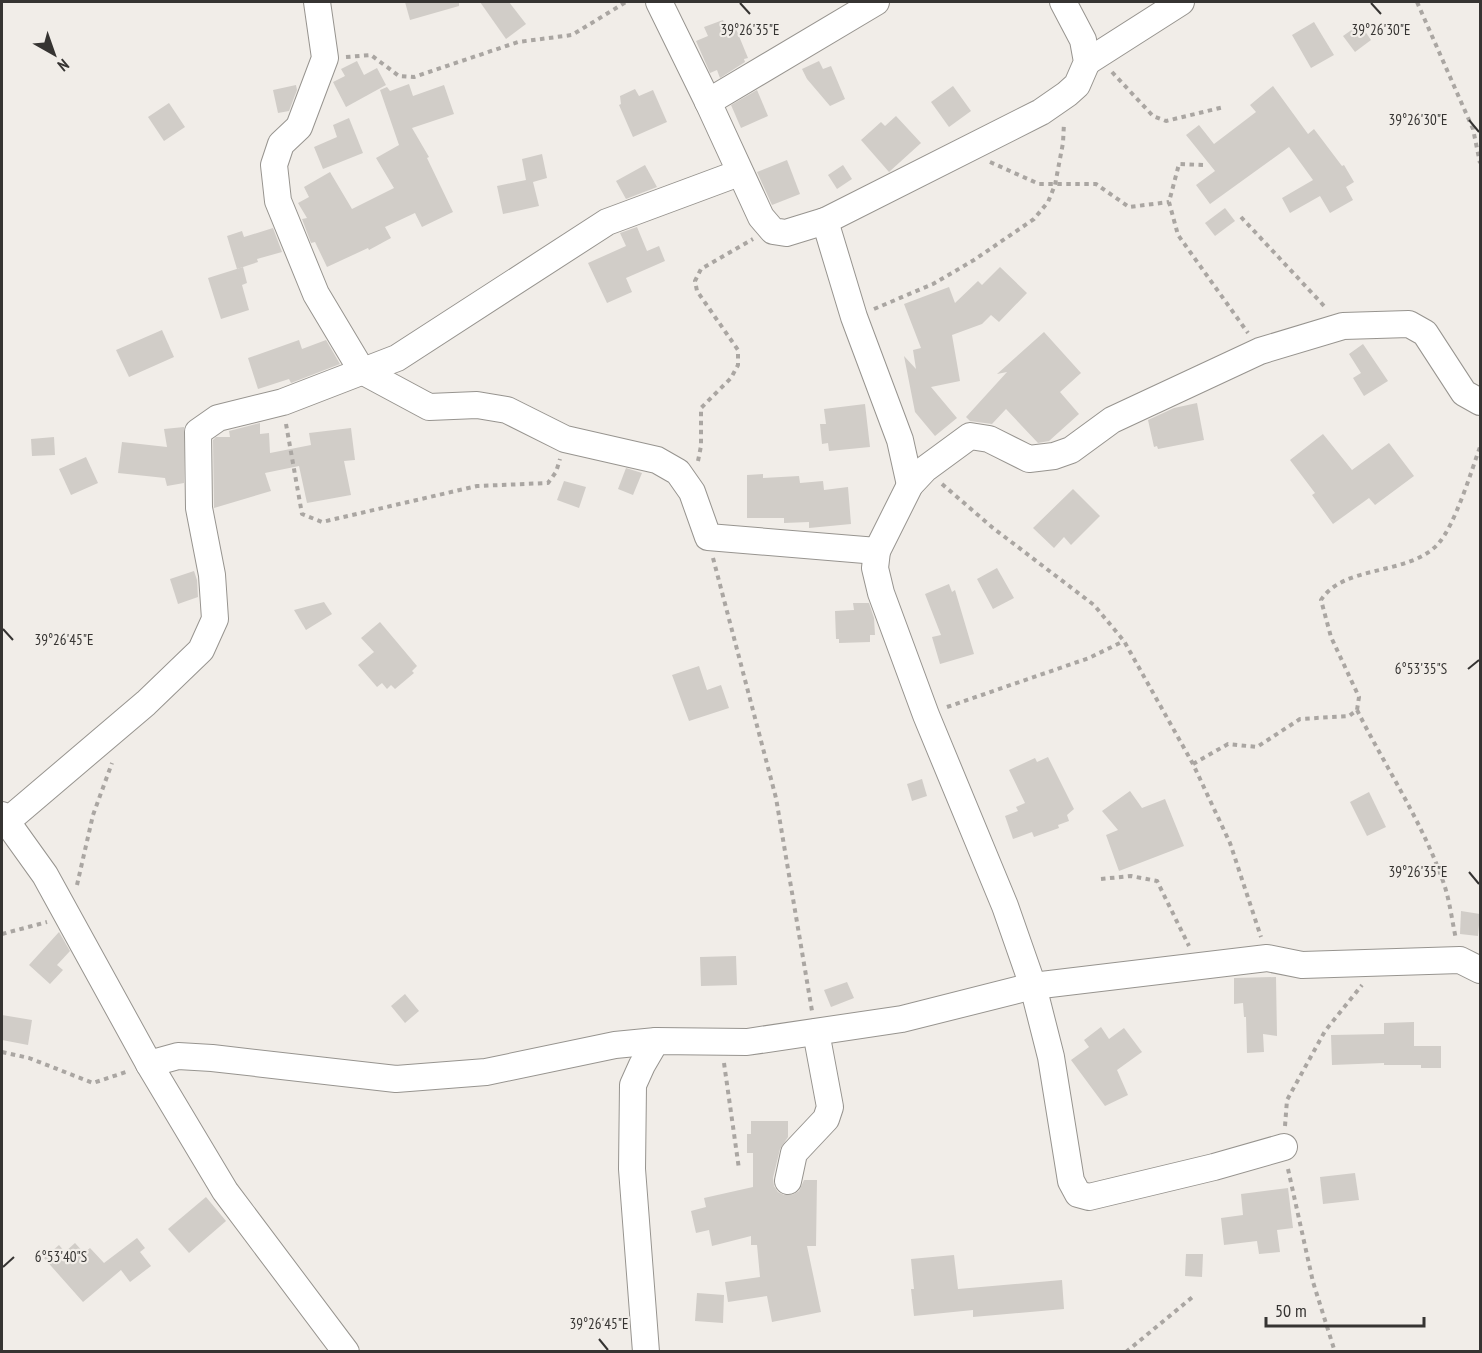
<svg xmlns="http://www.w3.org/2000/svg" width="1482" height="1353" font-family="'PT Sans Narrow',sans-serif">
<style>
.building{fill:#d1cdc8}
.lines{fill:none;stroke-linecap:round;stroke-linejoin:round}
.minor-casing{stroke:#97948f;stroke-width:28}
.path{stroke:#aaa6a2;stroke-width:4;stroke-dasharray:4.5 4.5;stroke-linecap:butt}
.minor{stroke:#fff;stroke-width:26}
.ticks{fill:none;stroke:#363432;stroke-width:2}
.ticks-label{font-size:15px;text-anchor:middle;fill:#363432;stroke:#f1ede8;stroke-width:4.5;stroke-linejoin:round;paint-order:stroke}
</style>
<rect width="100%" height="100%" fill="#f1ede8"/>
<!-- building -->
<g class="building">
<path d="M405 2H459V6L410 20Z"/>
<path d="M480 2H509L526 24 506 39Z"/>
<path d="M723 20 726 28 734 24 748 58 744 59 745 62 720 78 717 70 710 73 696 41 708 36 704 27Z"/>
<path d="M1314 22 1334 55 1311 68 1292 35Z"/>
<path d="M1360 24 1371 40 1355 52 1343 36Z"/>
<path d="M357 61 364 75 377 68 386 85 346 107 333 82 345 76 341 69Z"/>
<path d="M819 61 823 69 831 66 845 99 830 106 807 79 802 69Z"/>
<path d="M409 84 413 96 444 85 454 114 412 128 429 157 427 158 453 212 422 227 415 213 385 227 391 238 369 250 368 248 327 267 315 242 311 243 302 219 307 218 298 203 309 197 304 187 330 172 352 209 394 188 376 158 399 145 380 90 387 87 390 91Z"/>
<path d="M296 85 297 90 289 111 278 113 273 90Z"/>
<path d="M953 86 971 111 949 127 931 102Z"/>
<path d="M1273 86 1308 134 1314 129 1342 166 1344 165 1354 182 1346 187 1353 200 1330 213 1320 196 1290 213 1282 198 1313 180 1289 147 1210 204 1196 185 1215 171 1186 135 1199 125 1214 144 1256 112 1250 105Z"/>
<path d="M635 89 639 96 653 90 667 122 633 137 619 105 621 104 620 96Z"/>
<path d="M757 90 768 116 741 128 731 105Z"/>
<path d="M169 103 185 127 164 141 148 117Z"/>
<path d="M896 116 921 143 889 172 861 140 881 122 885 126Z"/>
<path d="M349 118 363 153 323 169 314 147 337 137 333 125Z"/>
<path d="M542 154 547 178 533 182 539 206 503 214 497 186 526 180 522 159Z"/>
<path d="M787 160 800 194 772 205 757 172Z"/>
<path d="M645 165 657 187 626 199 616 181Z"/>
<path d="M843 165 852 179 837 189 828 175Z"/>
<path d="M1225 208 1235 221 1215 236 1205 223Z"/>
<path d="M637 227 647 251 659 246 665 261 626 278 632 292 607 303 588 263 626 246 620 233Z"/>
<path d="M273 228 282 252 257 259 258 262 237 269 227 236 242 231 244 237Z"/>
<path d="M243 267 247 283 242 285 249 310 221 319 208 278Z"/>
<path d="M1000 267 1027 293 999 322 991 315 982 324 952 335 960 381 931 387 957 418 935 436 915 412 904 356 916 369 913 350 921 348 904 304 949 287 955 303 978 281 982 285Z"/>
<path d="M162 330 174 357 129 377 116 350Z"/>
<path d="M1044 332 1081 373 1060 392 1079 414 1049 441 1038 443 1006 409 992 424 970 421 966 417 1007 372 997 374Z"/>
<path d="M299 340 302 349 326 340 340 364 291 383 289 379 258 389 248 358Z"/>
<path d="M1363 344 1388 381 1364 396 1353 378 1361 373 1349 354Z"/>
<path d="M1197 403 1204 440 1158 449 1157 446 1154 447 1148 420 1174 408Z"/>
<path d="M865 404 870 447 829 451 828 443 822 444 820 424H826L824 409Z"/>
<path d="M260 423V434L269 433 270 453 311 445 309 433 351 428 355 460 344 461 351 495 307 503 299 466 265 473 271 491 214 508 213 440 216 437H230L229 431Z"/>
<path d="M184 427V483L167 486 165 478 118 473 122 442 167 447 164 429Z"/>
<path d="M1323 434 1352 470 1389 443 1414 476 1375 505 1369 498 1333 524 1312 495 1315 493 1290 460Z"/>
<path d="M54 437 55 455 32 456 31 439Z"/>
<path d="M86 457 98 483 71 495 59 469Z"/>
<path d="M626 468 642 473 633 495 618 489Z"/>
<path d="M763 474V478L799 476 800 483 823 481 824 490 848 487 851 524 809 528V522L784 523V518H747V475Z"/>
<path d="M564 481 586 487 579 508 557 500Z"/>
<path d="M1073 489 1100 516 1071 545 1064 537 1054 548 1033 528Z"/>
<path d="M997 568 1014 598 993 609 977 579Z"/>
<path d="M194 571 197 580 198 597 178 604 170 579Z"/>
<path d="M949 584 952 592 955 590 974 654 940 664 932 637 941 635 925 594Z"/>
<path d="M324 602 332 614 306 630 294 610Z"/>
<path d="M853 603H869L874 618 875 635H870V642L839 643V639H836L835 611 854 610Z"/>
<path d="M380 622 417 666 412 671 414 673 395 689 391 685 387 689 382 683 377 687 358 665 374 652 361 638Z"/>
<path d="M699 666 707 690 721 685 729 708 689 721 672 675Z"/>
<path d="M1048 757 1074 809 1067 815 1069 821 1058 825 1059 828 1034 837 1032 832 1013 839 1005 816 1018 811 1016 807 1025 803 1009 770 1035 758 1037 762Z"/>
<path d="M922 779 927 796 912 801 907 784Z"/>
<path d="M1130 791 1142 808 1165 799 1184 846 1119 871 1106 835 1118 830 1102 811Z"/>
<path d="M1369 792 1386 827 1367 836 1350 802Z"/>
<path d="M1461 911 1480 914 1478 936 1460 934Z"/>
<path d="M59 932 70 951 57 965 63 970 50 984 29 965Z"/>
<path d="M736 956 737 985 701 986 700 957Z"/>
<path d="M1276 977 1277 1036 1263 1034 1264 1052 1247 1053 1246 1017H1244L1243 1003 1234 1004V978Z"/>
<path d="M847 982 854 998 831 1007 824 990Z"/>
<path d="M405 994 419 1011 405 1023 391 1006Z"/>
<path d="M2 1015 32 1020 28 1045 2 1040Z"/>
<path d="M1414 1022V1046H1441V1068H1421V1065H1384V1063L1332 1065 1331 1035 1384 1034V1023Z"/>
<path d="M1101 1027 1109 1039 1124 1028 1142 1052 1117 1070 1128 1095 1105 1106 1071 1060 1089 1047 1084 1040Z"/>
<path d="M751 1121H788V1137L780 1149 773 1178 774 1186 778 1192 784 1195H792L799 1191 804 1180H817L816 1246H807L821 1312 772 1322 767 1296 728 1302 725 1282 760 1277 757 1245H751V1236L712 1246 709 1230 696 1233 691 1211 706 1207 704 1198 753 1187V1153H747V1134H751Z"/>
<path d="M1355 1173 1359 1200 1323 1204 1320 1177Z"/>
<path d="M1288 1188 1293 1228 1277 1230 1280 1252 1259 1254 1257 1241 1224 1245 1221 1218 1243 1215 1241 1194Z"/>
<path d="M206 1197 226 1221 189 1253 168 1229Z"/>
<path d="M137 1238 145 1248 140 1252 151 1266 130 1282 121 1270 83 1302 44 1258 59 1245 65 1252 75 1243 84 1253 90 1248 104 1263Z"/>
<path d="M1186 1254H1203L1202 1277 1185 1276Z"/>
<path d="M954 1255 958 1289 1062 1280 1064 1309 973 1317V1310L914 1316 911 1289H914L911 1259Z"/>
<path d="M697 1293 724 1295 723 1323 695 1321Z"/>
</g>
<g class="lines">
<!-- minor casing -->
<g class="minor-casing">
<g id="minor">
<path d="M317 2 325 58 299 127 281 144 274 165 278 201 316 294 362 371 429 407 477 405 507 410 565 439 657 460 678 472 692 492 708 537 877 551"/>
<path d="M659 2 708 102 761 217 773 231 786 233 825 221 1041 112 1067 94 1077 85 1087 62 1083 40 1063 2"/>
<path d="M1087 62 1181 2"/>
<path d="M708 102 876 2"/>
<path d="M825 221 854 317 900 440 910 485"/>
<path d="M2 815 45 875 149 1064 225 1191 346 1352"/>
<path d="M6 822 146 703 201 650 215 619 212 575 199 508 198 432 218 418 283 402 397 358 607 222 739 173"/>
<path d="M149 1064 178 1056 212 1058 396 1079 486 1072 615 1045 656 1041 747 1042 902 1019 1033 986 1267 958 1302 965 1460 960 1480 970"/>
<path d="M1284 1147 1214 1167 1089 1197 1078 1194 1071 1181 1051 1057 1033 986 1005 906 926 715 881 593 875 568 877 551 910 485 925 469 970 436 989 439 1029 459 1054 456 1071 450 1112 420 1260 351 1343 326 1409 324 1425 333 1464 393 1480 402"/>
<path d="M788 1181 794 1153 826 1119 830 1107 816 1032"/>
<path d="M646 1352 632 1169 633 1085 642 1065 656 1041"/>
</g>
</g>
<!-- path -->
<g class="path">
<path d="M1417 2 1473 129 1480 163"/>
<path d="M346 57 371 55 399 76 414 77 518 42 572 35 626 2"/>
<path d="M1112 72 1153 116 1166 121 1224 107"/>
<path d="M990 162 1039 184H1096L1129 207 1169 202"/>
<path d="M1203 165 1179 164 1169 202 1178 235 1248 333"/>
<path d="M1241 217 1326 308"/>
<path d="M874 309 933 284 974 260 1034 219 1048 202 1055 185 1063 143 1064 123"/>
<path d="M286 424 302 514 322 522 477 486 548 483 556 472 560 459"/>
<path d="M698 461 701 446V408L731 378 738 365V350L697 291 695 281 701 269 753 239"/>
<path d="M942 484 993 528 1094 605 1124 641 1193 764 1230 843 1261 937"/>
<path d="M713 558 776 798 812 1011"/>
<path d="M947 707 1089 658 1124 641"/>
<path d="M1357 710C1386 768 1423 823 1444 884 1450 902 1452 921 1456 939"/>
<path d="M1193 764 1228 744 1257 747 1300 719 1349 716 1357 710 1359 697 1331 637 1321 600C1344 564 1409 576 1438 544 1455 525 1471 472 1480 447"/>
<path d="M1101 879 1131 876 1157 881 1189 946"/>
<path d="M77 885 93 815 112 763"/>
<path d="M2 934 47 922"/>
<path d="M2 1052 29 1058 93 1083 129 1071"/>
<path d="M724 1063 739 1169"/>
<path d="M1285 1126 1287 1100 1325 1031 1362 985"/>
<path d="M1288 1169 1313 1282 1335 1352"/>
<path d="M1126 1352 1195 1295"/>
</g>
<!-- minor -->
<use href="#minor" class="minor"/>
</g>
<!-- ticks -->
<path class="ticks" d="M740 3 750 14M1371 3 1381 14M1469 120 1479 132M3 629 13 640M1468 669 1479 660M1469 872 1479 884M3 1267 14 1257M599 1339 608 1350"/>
<g class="ticks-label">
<text x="750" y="35">39°26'35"E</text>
<text x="1381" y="35">39°26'30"E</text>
<text x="1418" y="125">39°26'30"E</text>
<text x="64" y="645">39°26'45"E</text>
<text x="1421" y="674">6°53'35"S</text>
<text x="1418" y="877">39°26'35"E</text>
<text x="61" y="1262">6°53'40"S</text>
<text x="599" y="1329">39°26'45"E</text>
</g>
<!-- border -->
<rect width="1482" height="1353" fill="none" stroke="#363432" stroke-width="6"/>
<!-- north arrow -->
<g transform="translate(54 54) rotate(140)" stroke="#f1ede8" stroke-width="4.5" paint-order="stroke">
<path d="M0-4.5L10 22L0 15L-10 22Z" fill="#363432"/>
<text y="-9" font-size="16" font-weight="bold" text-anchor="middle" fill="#363432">N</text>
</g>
<!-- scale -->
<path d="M1266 1317v9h158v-9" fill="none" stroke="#363432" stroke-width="3"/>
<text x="1275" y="1317" font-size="18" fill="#363432" stroke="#f1ede8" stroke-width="4.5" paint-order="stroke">50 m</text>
</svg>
